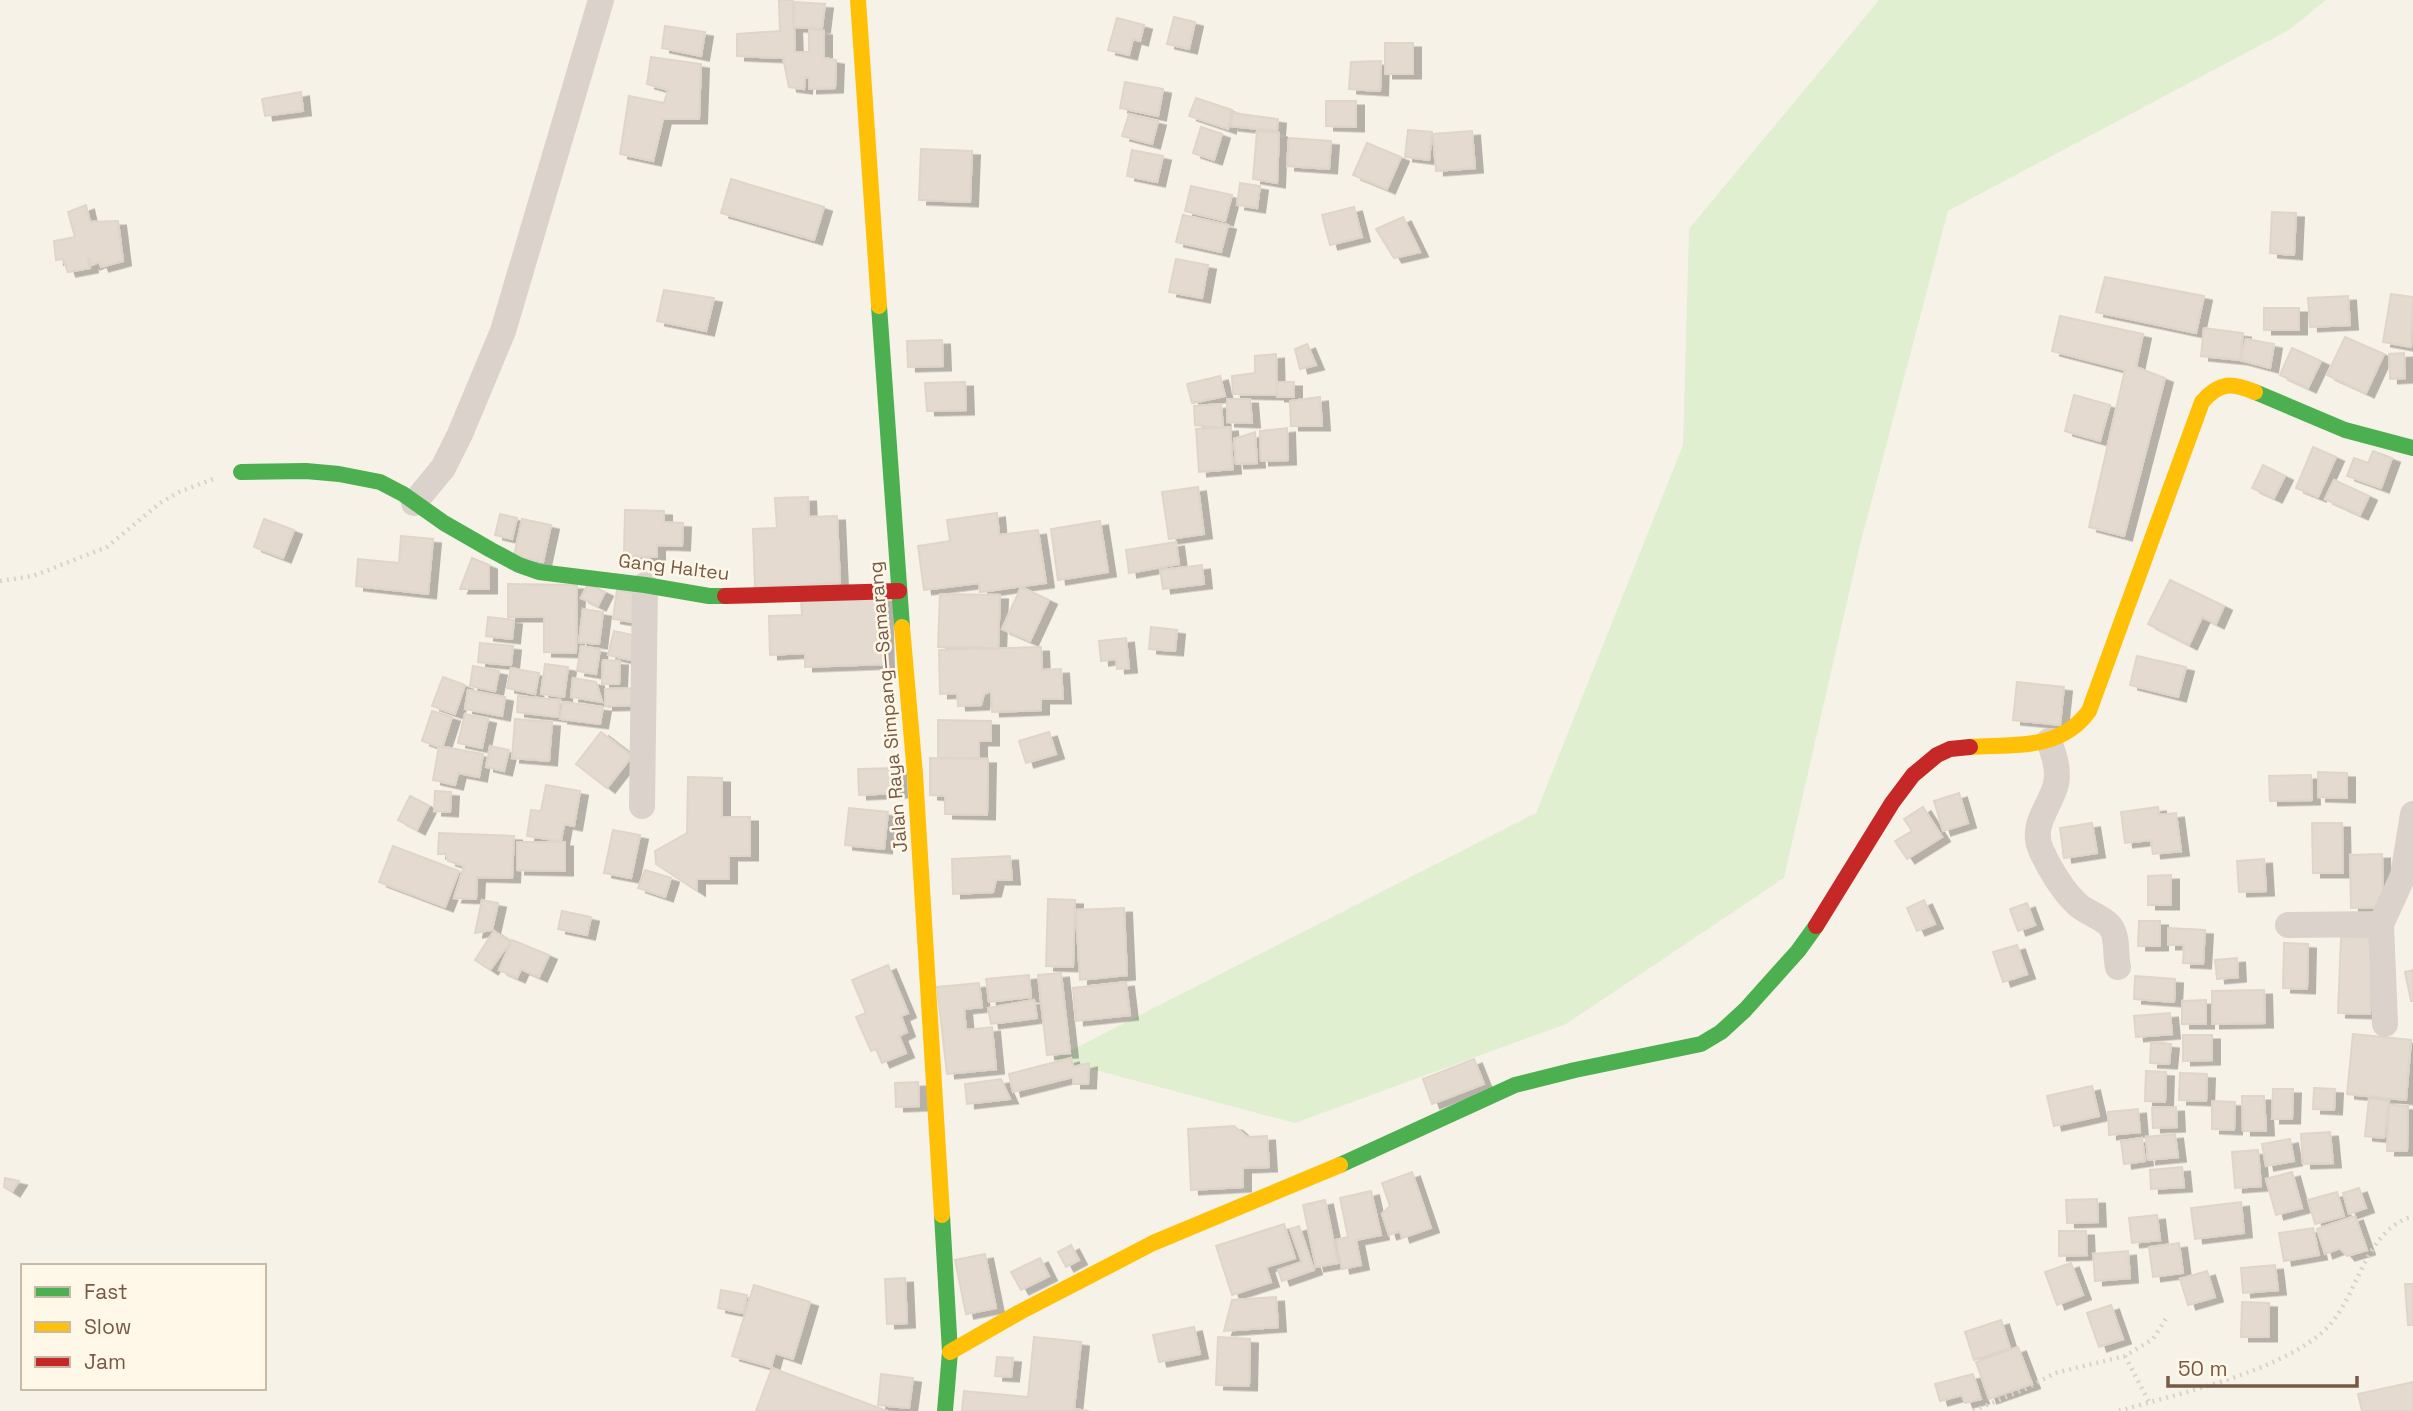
<svg xmlns="http://www.w3.org/2000/svg" width="2413" height="1411" font-family="'Space Grotesk',sans-serif">
<style>
.green{fill:#e0efd0}
.building{fill:#e4dacf;stroke:#e0d5c9;stroke-width:2;filter:url(#shadow)}
.lines{fill:none;stroke-linecap:round;stroke-linejoin:round}
.path{stroke:#dad2cb;stroke-width:4.5;stroke-dasharray:2 5;stroke-linecap:butt}
.street{stroke:#dad2cb;stroke-width:26}
.fast{stroke:#4caf50;stroke-width:16}
.slow{stroke:#ffc107;stroke-width:16}
.jam{stroke:#c62828;stroke-width:16}
.labels{text-anchor:middle;dominant-baseline:central;stroke-width:5;stroke-linejoin:round;paint-order:stroke}
.street-label{font-size:19px;fill:#775a45;stroke:#fff8e9}
</style>
<defs>
<filter id="shadow"><feDropShadow dx="8" dy="4.5" stdDeviation="0" flood-color="#0004"/></filter>
</defs>
<rect width="100%" height="100%" fill="#f7f2e7"/>
<!-- green -->
<path class="green" d="M1879 0H2326L2289 30 1948 211 1860 545 1784 878 1566 1024 1295 1123 1054 1059 1536 813 1683 445 1689 229Z"/>
<!-- building -->
<g class="building">
<path d="M779 0H793L795 52H809V29L824 31V58L836 60 835 88 809 89V78L805 77 804 89 789 87 783 58 737 56V34L780 31Z"/>
<path d="M794 2 825 4 822 28 793 27Z"/>
<path d="M1174 17 1195 22 1189 49 1167 44Z"/>
<path d="M1117 18 1144 25 1140 41 1133 39 1129 55 1108 50Z"/>
<path d="M665 26 705 32 701 56 662 48Z"/>
<rect x="1385" y="43" width="28" height="31"/>
<path d="M651 57 701 64 699 119H663L653 161 620 154 629 96 664 103 668 90 647 84Z"/>
<path d="M1381 61 1380 91 1349 89 1351 62Z"/>
<path d="M1125 82 1163 89 1158 116 1120 108Z"/>
<path d="M301 92 303 111 265 116 262 99Z"/>
<path d="M1196 98 1232 110 1228 129 1189 116Z"/>
<path d="M1326 101H1356V127L1326 126Z"/>
<path d="M1233 113 1278 119 1277 131 1231 126Z"/>
<path d="M1129 114 1158 121 1152 144 1122 136Z"/>
<path d="M1201 127 1222 134 1214 160 1193 153Z"/>
<path d="M1408 130 1432 132 1429 160 1405 157Z"/>
<path d="M1257 131 1279 133 1277 183 1253 179Z"/>
<path d="M1472 131 1475 168 1436 171 1433 134Z"/>
<path d="M1289 138 1331 141 1329 169 1287 166Z"/>
<path d="M1367 143 1401 157 1387 189 1353 175Z"/>
<path d="M921 149 972 151 970 202 919 200Z"/>
<path d="M1132 150 1163 156 1157 182 1127 176Z"/>
<path d="M731 179 824 207 814 240 721 213Z"/>
<path d="M1240 183 1260 186 1257 208 1237 205Z"/>
<path d="M1191 186 1232 195 1225 221 1185 211Z"/>
<path d="M86 205 90 222 118 221 123 261 101 267 99 262 92 265 88 257 90 268 68 272 63 259 56 260 54 241 75 237 68 212Z"/>
<path d="M1354 207 1362 237 1330 245 1322 215Z"/>
<path d="M2272 212 2296 213 2294 255 2270 253Z"/>
<path d="M1183 215 1228 225 1221 252 1176 242Z"/>
<path d="M1403 217 1420 252 1394 258 1376 229Z"/>
<path d="M1176 259 1208 265 1202 298 1169 292Z"/>
<path d="M2105 277 2204 296 2196 333 2096 312Z"/>
<path d="M664 290 714 298 706 331 657 321Z"/>
<path d="M2391 294 2413 297 2411 347 2383 342Z"/>
<path d="M2348 296 2350 325 2310 327 2308 298Z"/>
<rect x="2264" y="308" width="35" height="22"/>
<path d="M2060 316 2143 334 2136 367 2165 378 2124 536 2089 527 2125 370 2052 351Z"/>
<path d="M2204 328 2243 333 2240 360 2201 356Z"/>
<path d="M2345 337 2384 354 2366 393 2327 375Z"/>
<path d="M2246 339 2274 344 2270 368 2240 360Z"/>
<path d="M942 340 943 366 908 367 907 341Z"/>
<path d="M1307 344 1316 365 1300 369 1295 349Z"/>
<path d="M2292 348 2321 361 2308 388 2280 375Z"/>
<path d="M2404 353 2405 378 2390 379 2389 354Z"/>
<path d="M1276 354 1277 395 1233 394 1232 376 1255 373V356Z"/>
<path d="M1220 376 1225 396 1192 403 1187 384Z"/>
<path d="M965 382 966 410 927 411 925 383Z"/>
<rect x="1277" y="382" width="17" height="15"/>
<path d="M2074 395 2110 405 2100 441 2065 431Z"/>
<path d="M1320 397 1322 426H1291L1290 401Z"/>
<path d="M1227 399H1250L1252 423 1227 422Z"/>
<path d="M1221 404 1223 428 1195 425 1194 406Z"/>
<path d="M1230 427 1233 469 1199 472 1196 429Z"/>
<path d="M1287 428 1288 460 1261 461 1260 431Z"/>
<path d="M1255 432 1257 463 1236 464 1234 439Z"/>
<path d="M2313 447 2336 457 2318 497 2296 488Z"/>
<path d="M2373 451 2392 458 2381 488 2347 476 2354 458 2368 463Z"/>
<path d="M2263 465 2285 476 2274 498 2252 488Z"/>
<path d="M2334 480 2369 496 2360 515 2325 499Z"/>
<path d="M1198 487 1204 534 1169 539 1162 492Z"/>
<path d="M808 497 809 517 837 516 840 583 755 587 753 529 777 528 775 498Z"/>
<path d="M625 510 664 511V522L683 523 682 546 657 545V557L624 556Z"/>
<path d="M997 513 999 535 1038 530 1046 583 980 592 979 583 924 590 918 546 950 541 947 520Z"/>
<path d="M500 514 517 518 512 539 495 535Z"/>
<path d="M264 519 294 530 283 558 254 547Z"/>
<path d="M522 519 551 525 543 562 514 556Z"/>
<path d="M1100 521 1108 572 1058 580 1051 529Z"/>
<path d="M401 536 433 539 428 594 356 586 358 559 399 563Z"/>
<path d="M1176 542 1179 564 1129 573 1126 550Z"/>
<path d="M472 558 489 565V589H460Z"/>
<path d="M1202 565 1204 584 1163 589 1160 570Z"/>
<path d="M2170 580 2224 606 2216 624 2202 617 2189 645 2148 624Z"/>
<path d="M508 584 577 585 576 653 544 652V617H508Z"/>
<path d="M588 584 605 592 598 606 581 598Z"/>
<path d="M1021 587 1049 600 1030 641 1002 629Z"/>
<path d="M617 590 637 593 633 622 613 619Z"/>
<path d="M940 594 1000 595 998 648 938 647Z"/>
<path d="M884 597 886 664 805 667V653L770 655 769 616 802 615 801 600Z"/>
<path d="M583 609 603 612 599 644 579 642Z"/>
<path d="M488 617 514 620 512 639 486 636Z"/>
<path d="M1151 627 1177 630 1175 651 1149 649Z"/>
<path d="M614 631 637 636 631 660 608 655Z"/>
<path d="M1126 638 1129 668 1117 669 1116 659 1101 661 1099 641Z"/>
<path d="M480 643 513 646 511 665 478 662Z"/>
<path d="M581 646 600 649 596 674 577 671Z"/>
<path d="M1041 647 1042 670 1061 669 1063 699H1041V710L992 712 991 691 984 694 981 705 958 706 957 693 940 694 939 650Z"/>
<path d="M2137 656 2186 667 2178 697 2130 685Z"/>
<path d="M603 660 620 661 619 684H602Z"/>
<path d="M545 664 568 667 564 697 541 694Z"/>
<path d="M473 666 499 671 495 691 470 686Z"/>
<path d="M511 668 539 673 535 694 507 688Z"/>
<path d="M443 677 465 685 455 714 432 706Z"/>
<path d="M573 678 596 682 602 702 571 697Z"/>
<path d="M2017 682 2064 687 2060 725 2013 720Z"/>
<path d="M642 688V705L605 706V689Z"/>
<path d="M468 690 505 697 502 716 465 709Z"/>
<path d="M518 696 560 700 558 717 517 712Z"/>
<path d="M563 702 603 707 600 724 560 719Z"/>
<path d="M432 711 452 717 442 748 422 741Z"/>
<path d="M465 714 488 719 482 748 458 743Z"/>
<path d="M515 719 552 722 549 761 512 758Z"/>
<path d="M938 720 991 721V741H979V758H938Z"/>
<path d="M601 732 632 756 607 788 576 764Z"/>
<path d="M1049 732 1056 754 1026 763 1019 741Z"/>
<path d="M439 746 483 754 479 777 458 773 455 785 433 780Z"/>
<path d="M490 746 509 750 504 771 486 767Z"/>
<path d="M930 758 988 759 987 815 945 814V796L930 795Z"/>
<path d="M898 768 899 793 859 795 858 769Z"/>
<path d="M2318 772 2347 773V798L2318 797Z"/>
<path d="M2311 775 2312 800 2270 801 2269 776Z"/>
<path d="M688 777 722 778V817H750V856H729V879H697V891L656 864 655 851 687 833Z"/>
<path d="M546 785 580 791 574 826 564 824 561 841 527 836 531 810 541 811Z"/>
<path d="M435 791 451 792 450 812 434 811Z"/>
<path d="M1959 793 1968 823 1943 831 1934 801Z"/>
<path d="M410 796 429 806 417 830 398 820Z"/>
<path d="M1923 807 1942 837 1907 859 1895 841 1912 831 1904 819Z"/>
<path d="M2158 807 2159 815 2176 813 2181 851 2153 854 2151 840 2125 843 2121 812Z"/>
<path d="M849 808 888 812 884 849 845 845Z"/>
<path d="M2092 823 2097 853 2064 858 2060 828Z"/>
<path d="M2312 823H2342L2343 873H2313Z"/>
<path d="M613 830 640 835 631 878 604 873Z"/>
<path d="M439 833 514 836 512 878 477 877 476 899 454 898 464 866 448 861 446 854H438Z"/>
<path d="M517 842H565V871L517 870Z"/>
<path d="M393 846 459 871 445 907 379 882Z"/>
<path d="M2382 854 2383 907 2351 908 2350 855Z"/>
<path d="M1010 856 1012 880H996L993 892 953 894 952 859Z"/>
<path d="M2264 859 2266 891 2239 892 2237 861Z"/>
<path d="M645 870 671 878 665 897 638 888Z"/>
<path d="M2171 875V905H2148V876Z"/>
<path d="M1048 899 1075 900 1073 967 1046 966Z"/>
<path d="M482 900 498 903 492 930 475 933Z"/>
<path d="M1924 900 1935 924 1917 931 1907 908Z"/>
<path d="M2027 903 2035 925 2018 931 2010 909Z"/>
<path d="M1124 908 1127 975 1080 980 1076 910Z"/>
<path d="M562 911 591 917 587 935 558 929Z"/>
<path d="M2139 921H2160V946H2138Z"/>
<path d="M2168 928 2205 930 2203 964 2183 963 2184 945H2168Z"/>
<path d="M494 931 510 942 490 970 475 960Z"/>
<path d="M2341 936 2372 937 2370 1014 2338 1013Z"/>
<path d="M512 940 549 955 539 977 521 969 517 978 499 970Z"/>
<path d="M2284 943 2308 944 2307 989 2283 988Z"/>
<path d="M2017 945 2027 974 2003 982 1993 952Z"/>
<path d="M2237 958 2238 977 2217 979 2215 960Z"/>
<path d="M888 965 908 1013 901 1016 907 1032 899 1036 906 1053 882 1063 876 1049 871 1051 856 1017 866 1013 852 980Z"/>
<path d="M2413 970V1001H2411L2405 972Z"/>
<path d="M1061 973 1070 1053 1047 1055 1038 975Z"/>
<path d="M1029 975 1031 997 989 1002 986 979Z"/>
<path d="M2135 976 2175 979 2174 1002 2134 999Z"/>
<path d="M1126 982 1130 1015 1076 1021 1073 988Z"/>
<path d="M979 983 982 1007 964 1009 966 1030 992 1027 996 1069 947 1074 937 987Z"/>
<path d="M2264 990 2265 1023 2212 1024V991Z"/>
<path d="M1034 1000 1037 1018 991 1024 988 1008Z"/>
<path d="M2206 1000V1024H2182V1001Z"/>
<path d="M2170 1013 2172 1034 2136 1037 2134 1016Z"/>
<path d="M2353 1034 2411 1040 2406 1100 2347 1094Z"/>
<path d="M2183 1035H2212V1060L2183 1061Z"/>
<path d="M2151 1042 2171 1044 2169 1064 2150 1063Z"/>
<path d="M1071 1058 1073 1067 1089 1063 1088 1084H1073V1077L1013 1092 1009 1074Z"/>
<path d="M1474 1059 1484 1084 1432 1104 1423 1079Z"/>
<path d="M2146 1071 2166 1072 2165 1102 2145 1101Z"/>
<path d="M2180 1073 2207 1074 2206 1101 2179 1100Z"/>
<path d="M1001 1079 1010 1099 967 1104 965 1084Z"/>
<path d="M918 1082 919 1106 896 1107 895 1083Z"/>
<path d="M2092 1086 2099 1116 2054 1126 2047 1096Z"/>
<path d="M2314 1088 2335 1089 2334 1110 2313 1109Z"/>
<path d="M2273 1089H2293L2292 1119H2272Z"/>
<path d="M2242 1096H2264L2266 1131H2243Z"/>
<path d="M2369 1099 2389 1101 2384 1138 2365 1136Z"/>
<path d="M2212 1101 2235 1102 2234 1130 2212 1129Z"/>
<path d="M2389 1105 2408 1106 2407 1151H2387Z"/>
<path d="M2176 1107 2177 1127 2153 1128 2152 1108Z"/>
<path d="M2138 1109 2140 1132 2109 1135 2108 1112Z"/>
<path d="M1234 1126 1247 1137 1267 1136 1269 1167 1243 1168V1187L1191 1190 1188 1129Z"/>
<path d="M2330 1132 2333 1163 2303 1164 2301 1134Z"/>
<path d="M2175 1134 2178 1157 2148 1160 2146 1137Z"/>
<path d="M2142 1138 2145 1161 2124 1164 2121 1141Z"/>
<path d="M2290 1139 2294 1161 2266 1166 2262 1144Z"/>
<path d="M2258 1150 2261 1186 2235 1188 2232 1152Z"/>
<path d="M2182 1167 2184 1187 2151 1189 2150 1170Z"/>
<path d="M1412 1172 1431 1228 1402 1238 1400 1231 1389 1235 1382 1214 1390 1206 1382 1183Z"/>
<path d="M2292 1172 2302 1208 2276 1215 2266 1179Z"/>
<path d="M5 1178 19 1181 12 1192 4 1187Z"/>
<path d="M2359 1188 2366 1208 2349 1214 2343 1193Z"/>
<path d="M1371 1191 1381 1235 1356 1240 1361 1265 1342 1269 1336 1240 1348 1237 1340 1198Z"/>
<path d="M2337 1192 2344 1216 2315 1224 2308 1200Z"/>
<path d="M2097 1199 2098 1222 2067 1223 2066 1200Z"/>
<path d="M1325 1200 1338 1263 1316 1267 1303 1205Z"/>
<path d="M2241 1202 2244 1233 2195 1239 2191 1208Z"/>
<path d="M2157 1215 2160 1240 2132 1243 2129 1218Z"/>
<path d="M2355 1216 2367 1250 2347 1256 2340 1248 2325 1254 2317 1229Z"/>
<path d="M1284 1224 1295 1258 1266 1267 1271 1282 1232 1295 1216 1246Z"/>
<path d="M1299 1226 1314 1270 1282 1281 1278 1270 1302 1262 1290 1229Z"/>
<path d="M2313 1228 2319 1255 2284 1261 2279 1233Z"/>
<path d="M2059 1231H2086L2087 1255 2059 1256Z"/>
<path d="M2179 1243 2183 1273 2153 1277 2149 1247Z"/>
<path d="M1071 1245 1079 1260 1066 1267 1058 1252Z"/>
<path d="M2128 1251 2130 1278 2095 1281 2093 1254Z"/>
<path d="M985 1254 996 1308 966 1314 955 1260Z"/>
<path d="M1040 1258 1049 1276 1021 1290 1011 1272Z"/>
<path d="M2071 1263 2083 1295 2057 1305 2045 1272Z"/>
<path d="M2275 1265 2278 1290 2243 1293 2241 1268Z"/>
<path d="M2207 1271 2215 1297 2188 1305 2180 1279Z"/>
<path d="M905 1278 907 1323 887 1324 885 1279Z"/>
<path d="M2405 1284H2413V1325H2408Z"/>
<path d="M754 1285 810 1302 793 1359 775 1353 771 1367 732 1356Z"/>
<path d="M721 1290 747 1295 743 1313 718 1308Z"/>
<path d="M1276 1297 1278 1327 1224 1331 1232 1300Z"/>
<path d="M2242 1302 2269 1303V1337H2241Z"/>
<path d="M2111 1305 2123 1339 2099 1347 2087 1313Z"/>
<path d="M2001 1320 2010 1348 1974 1360 1965 1332Z"/>
<path d="M1194 1327 1200 1354 1159 1362 1153 1335Z"/>
<path d="M1034 1337 1081 1342 1074 1409 1089 1411H962L964 1391 1028 1397Z"/>
<path d="M1218 1337 1250 1339 1249 1386 1216 1385Z"/>
<path d="M2018 1347 2032 1384 1989 1399 1976 1362Z"/>
<path d="M997 1357 1013 1358 1011 1377 995 1376Z"/>
<path d="M772 1368 887 1411H756Z"/>
<path d="M881 1374 913 1378 909 1408 878 1405Z"/>
<path d="M1973 1374 1981 1399 1965 1403 1962 1395 1940 1401 1935 1384Z"/>
<path d="M2413 1382V1411H2362L2358 1394Z"/>
</g>
<g class="lines">
<!-- path -->
<g class="path">
<path d="M0 581 33 576 107 547 160 503 179 492 213 479"/>
<path d="M2125 1356 2149 1402"/>
<path d="M1973 1411 2025 1389 2055 1373 2125 1356 2153 1339 2167 1317"/>
<path d="M2119 1411C2179 1393 2271 1374 2319 1335 2360 1303 2359 1233 2413 1216"/>
</g>
<!-- street -->
<g class="street">
<path d="M414 503 443 468 460 434 503 331 601 0"/>
<path d="M2049 741C2054 755 2059 769 2056 784 2050 807 2030 825 2041 850 2049 868 2063 891 2077 904 2086 913 2106 918 2112 929 2118 940 2115 955 2118 967"/>
<path d="M642 806 645 585"/>
<path d="M2381 924 2385 1024"/>
<path d="M2288 925 2381 924 2403 876 2413 814"/>
</g>
<!-- fast -->
<g class="fast">
<path d="M879 306 902 627"/>
<path d="M2255 392 2345 430 2413 448"/>
<path d="M241 472 306 471 339 474 380 482 403 494 444 523 491 550 519 565 539 572 645 585 709 596H725"/>
<path d="M1340 1165 1515 1085 1575 1070 1701 1044 1721 1032 1745 1010 1798 951 1816 926"/>
<path d="M942 1215 950 1352 945 1411"/>
</g>
<!-- slow -->
<g class="slow">
<path d="M858 0 879 306"/>
<path d="M902 627 915 774 942 1215"/>
<path d="M1970 747C2014 744 2060 751 2089 711L2202 402C2220 381 2232 383 2255 392"/>
<path d="M950 1352 1020 1312 1153 1243 1340 1165"/>
</g>
<!-- jam -->
<g class="jam">
<path d="M725 596 899 591"/>
<path d="M1816 926 1892 803 1913 775 1937 755 1950 749 1970 747"/>
</g>
</g>
<g class="labels">
<!-- street labels -->
<g class="street-label">
<text transform="translate(674 567) rotate(7)">Gang Halteu</text>
<text transform="translate(888 707) rotate(-95)">Jalan Raya Simpang—Samarang</text>
</g>
</g>
<!-- legend -->
<rect x="21" y="1264" width="245" height="126" fill="#fff8e9" stroke="#c9b9a7" stroke-width="2"/>
<rect x="35" y="1287" width="35" height="10" fill="#4caf50" stroke="#c9b9a7" stroke-width="2"/>
<text x="84" y="1299" font-size="21" fill="#775a45">Fast</text>
<rect x="35" y="1322" width="35" height="10" fill="#ffc107" stroke="#c9b9a7" stroke-width="2"/>
<text x="84" y="1334" font-size="21" fill="#775a45">Slow</text>
<rect x="35" y="1357" width="35" height="10" fill="#c62828" stroke="#c9b9a7" stroke-width="2"/>
<text x="84" y="1369" font-size="21" fill="#775a45">Jam</text>
<!-- scale -->
<path d="M2168 1376v10h189v-10" fill="none" stroke="#775a45" stroke-width="3.5"/>
<text x="2178" y="1376" font-size="21" fill="#775a45" stroke="#fff8e9" stroke-width="5" paint-order="stroke">50 m</text>
</svg>
